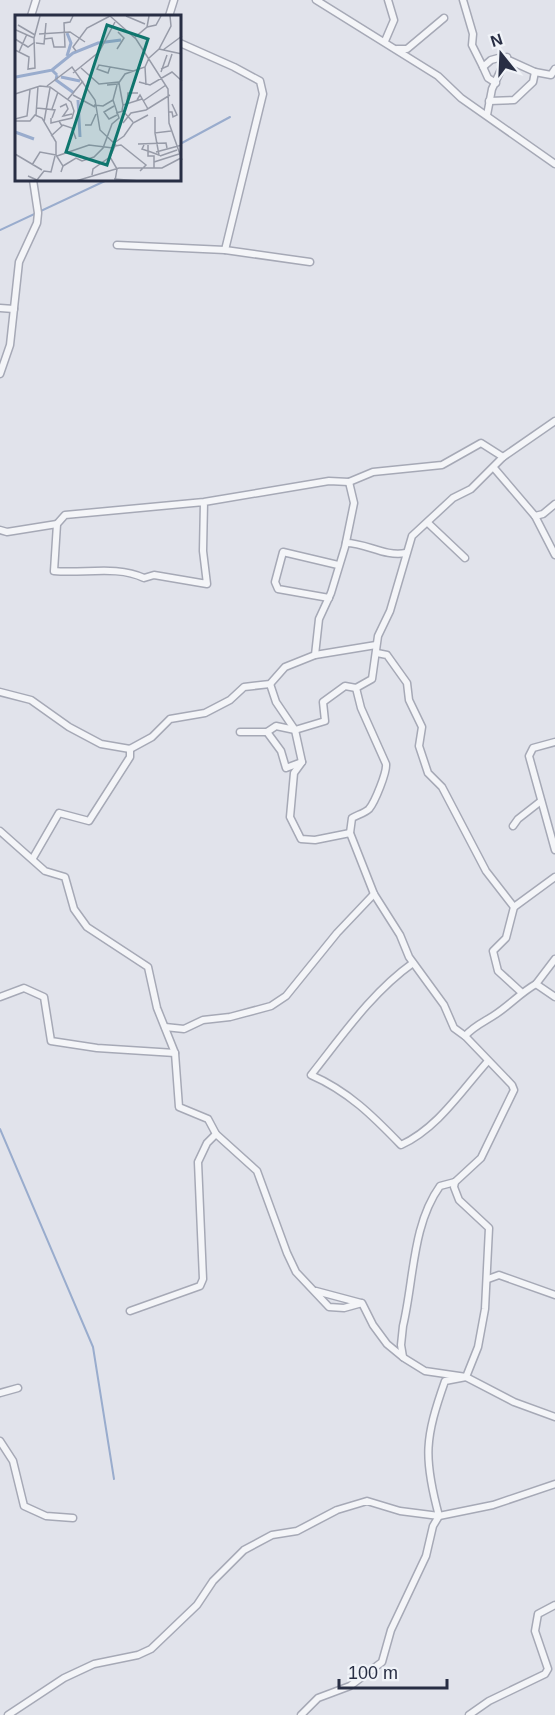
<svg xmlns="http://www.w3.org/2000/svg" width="555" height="1715" font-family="Arial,sans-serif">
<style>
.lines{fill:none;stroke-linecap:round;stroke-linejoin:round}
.stream{stroke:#99accd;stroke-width:2}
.street-casing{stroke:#a6a9b6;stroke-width:9}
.street{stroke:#f4f5f8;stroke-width:6}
.inset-river{fill:none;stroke:#99accd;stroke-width:3}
.inset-road{fill:none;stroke:#979ba8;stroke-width:1.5}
.view{fill:#0f766e;fill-opacity:0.15;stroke:#0f766e;stroke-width:3}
.inset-edge{fill:none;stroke:#282e44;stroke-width:3}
</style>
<rect width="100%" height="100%" fill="#e1e3eb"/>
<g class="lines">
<!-- stream -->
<g class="stream">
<path d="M180 144 230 117"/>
<path d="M0 230 107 180"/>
<path d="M0 1129 93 1347 114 1479"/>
</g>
<!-- street casing -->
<g class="street-casing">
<g id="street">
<path d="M316 0 438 76 461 98 555 164"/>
<path d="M463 0 473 34 472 45 483 67 491 60 502 57 535 72 551 75 555 69"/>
<path d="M31 16 36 0"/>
<path d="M169 16 174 0"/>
<path d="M385 41 394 20 388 0"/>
<path d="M180 43 234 67 260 81 263 94 225 250"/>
<path d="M397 49H407L444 18"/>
<path d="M483 67 488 78 496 83"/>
<path d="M489 101 514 100 533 82 535 72"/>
<path d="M487 115 492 89 507 57"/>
<path d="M117 245 225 250 310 262"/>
<path d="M0 308 14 309"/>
<path d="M0 374 10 345 19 262 37 223 38 213 33 180"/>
<path d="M494 468 535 516 543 514 555 504"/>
<path d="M204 502 203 551 207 584 154 575 144 578C117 565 83 574 54 571L57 524 65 515 204 502 329 481 349 482 373 472 442 465 481 443 503 457"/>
<path d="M535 516 555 555"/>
<path d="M428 523 465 558"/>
<path d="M0 530 7 532 57 524"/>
<path d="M346 543C367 543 384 557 406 553"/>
<path d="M329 598 278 589 275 582 283 552 338 565"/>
<path d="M377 653 387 655 407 683 409 700 422 727 419 746 428 773 442 787 486 871 514 907"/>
<path d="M315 655 319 619 331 593 345 547 354 503 349 482"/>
<path d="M270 684 276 702 295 730 302 762 294 773 290 817 301 839 315 840 350 833"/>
<path d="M0 692 31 700 69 727 101 744 130 749 152 737 170 719 205 713 230 700 244 687 270 684 285 667 315 655 376 645"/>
<path d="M240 732H267L276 726 295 730 325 721 323 702 345 686 356 688 372 679 378 636 390 611 412 536 453 498 471 489 503 457 555 421"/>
<path d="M267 732 281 751 286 768 302 762"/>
<path d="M555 742 533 748 529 756 555 850"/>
<path d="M513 826 518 819 541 801"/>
<path d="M0 831 45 871 65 877 74 909 87 927 148 967 157 1008 175 1053 179 1107 208 1119 216 1134 257 1171 287 1253 296 1272 329 1307 344 1308 362 1303 373 1325 387 1344 404 1358 425 1371 466 1377 514 1402 555 1417"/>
<path d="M33 858 59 813 89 821 130 757V749"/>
<path d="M413 963C372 992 342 1036 311 1075 348 1091 373 1116 401 1145 438 1128 461 1091 488 1061"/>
<path d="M536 984 555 959"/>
<path d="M521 992 498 971 493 951 506 938 514 907 555 877"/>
<path d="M0 997 24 988 44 997 51 1041 97 1048 175 1053"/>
<path d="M165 1027 184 1029 203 1020 230 1017 271 1006 286 996 337 933 374 894"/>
<path d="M465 1036C474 1026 482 1023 493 1016 509 1006 520 993 536 984L555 997"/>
<path d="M488 1279 499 1275 555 1295"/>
<path d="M316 1291 361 1303"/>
<path d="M130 1311 200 1286 203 1279 198 1162 207 1143 216 1134"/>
<path d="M403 1357 401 1345 403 1326C414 1280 412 1225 440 1186L455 1182"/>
<path d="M0 1393 18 1388"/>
<path d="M0 1441 13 1461 24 1506 46 1516 73 1518"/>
<path d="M8 1715 64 1678 94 1664 138 1655 151 1649 197 1605 213 1581 244 1550 272 1535 297 1531 337 1510 367 1501 400 1511 439 1516 493 1505 555 1484"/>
<path d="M301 1715 318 1698 350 1686 382 1662 391 1630 426 1556 433 1526 439 1516C423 1457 425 1438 445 1381L466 1377 478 1347 485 1309 489 1228 459 1200 454 1187 455 1182 481 1158 514 1090 512 1085 465 1036 454 1028 444 1005 409 957 400 935 374 894 350 833 352 818C357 815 365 813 369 809 375 802 387 772 386 764L361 708 356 688"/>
<path d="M469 1715 489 1701 545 1674 548 1669 535 1631 538 1614 555 1605"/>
</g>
</g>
<!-- street -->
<use href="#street" class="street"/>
</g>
<!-- overview -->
<g transform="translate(15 15)">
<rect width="166" height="166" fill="#e1e3eb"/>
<path class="inset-river" d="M52 18 56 28 52 41M37 55 58 38 83 28 106 25M42 60 41 65 59 78M1 62 37 55 42 60M46 62 65 66M63 85 65 122M0 117 19 124"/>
<path class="inset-road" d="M95 1 121 24 153 74 154 108 167 145M111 1 130 9M3 10 20 20M132 12 141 10 146 1M24 19 55 17 70 27M19 23 25 1M119 23 132 12 134 1M0 24 13 32 20 27M29 24 37 23 39 32H50L49 8 55 7 58 1M21 28 29 29 31 8M102 34 109 23 103 17M144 34 167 39M0 35 14 42 13 54 20 53 19 23 1 15M148 35 167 21M61 36 58 32 72 13 95 1M4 37 12 19M134 43 144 34 156 11 155 1M95 52 93 58 82 54 84 50 118 56M130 52 131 70M66 53 84 69 104 67M146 54 153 51 157 39M146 57 152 40M58 58 84 37 100 7M124 67 135 70 157 57 167 66M104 68 108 90M92 70 103 69 110 59 130 52 134 43M32 71 57 52 80 85 85 115 101 130M0 79 25 71 35 72 56 87 59 96 57 103 44 106M58 80 80 92M53 84 68 66M122 85 125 80 133 94M128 86 151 70M112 88 113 78H123M79 90 88 91 98 85M99 91 89 97 94 104 102 100M45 92 51 89 53 94 48 101 57 99M22 93 40 95 37 103M37 94 43 77M107 96 108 90 127 84M153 97H157L158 102 162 100 157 89M101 98 108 96 118 107M21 100 23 71M140 102V118L156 116M36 103V108L44 106 47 111M0 104 12 101 15 75M0 106H15L20 100 27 103 41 127V140L48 151 46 157M29 107 35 73M108 108 116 98 131 95 155 80M70 110H76L81 99M36 121 48 110 57 113 61 124M99 128 109 121 118 108 133 100M123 129 151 128 152 133M129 130 127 134 133 136V141H139V153M133 130V136L144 140 140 118M141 137 167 130M0 139 27 155M42 141 74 130 98 133M145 141 162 135M139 147 164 139M17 150 25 137 41 140M48 151 61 143 67 146 79 142 88 133 97 109 104 103 98 85 102 70M77 160 78 154 95 142M13 161 22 165 29 156 36 157 40 141M99 164 125 166M61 166 104 153H147L166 143M100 166 102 154 95 142 100 131 106 130 131 150 125 156"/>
<path class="view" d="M92 10 133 24 92 150 51 137Z"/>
<rect width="166" height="166" class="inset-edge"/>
</g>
<!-- north arrow -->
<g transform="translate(501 54) rotate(342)" stroke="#f0f3f8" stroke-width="4.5" paint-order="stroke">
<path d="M0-4.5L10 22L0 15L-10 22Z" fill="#282e44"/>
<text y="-9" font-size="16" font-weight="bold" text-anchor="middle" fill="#282e44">N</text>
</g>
<!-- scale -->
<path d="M339 1679v9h108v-9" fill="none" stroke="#282e44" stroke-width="3"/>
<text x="348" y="1679" font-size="18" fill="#282e44" stroke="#f0f3f8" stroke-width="4.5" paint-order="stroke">100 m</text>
</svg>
